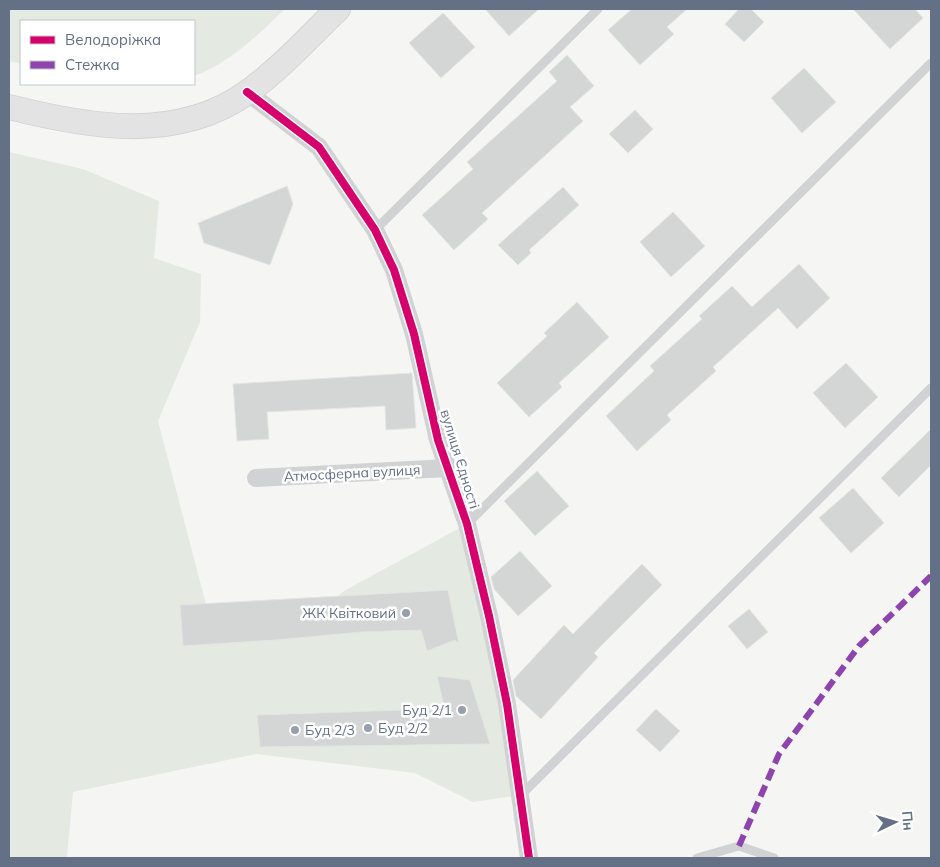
<svg xmlns="http://www.w3.org/2000/svg" width="940" height="867" font-family="Mulish,sans-serif">
<style>
.green{fill:#e4e9e2}
.building{fill:#d4d5d5;stroke:#e4e5e4}
.lines{fill:none;stroke-linecap:round;stroke-linejoin:round}
.secondary-casing{stroke:#d1d3d4;stroke-width:26}
.service{stroke:#d1d2d3;stroke-width:9}
.minor{stroke:#d1d2d3;stroke-width:18}
.secondary{stroke:#e3e3e4;stroke-width:24}
.quiet{stroke:#8e44ad;stroke-width:6;stroke-dasharray:12 6;stroke-linecap:butt}
.cycleway-casing{stroke:#fff;stroke-width:11}
.cycleway{stroke:#d6006c;stroke-width:8}
.poi-dot{fill:#969fac;stroke:#fff;stroke-width:2}
.labels{text-anchor:middle;dominant-baseline:central;stroke-width:5;stroke-linejoin:round;paint-order:stroke}
.street-label{font-size:14px;fill:#637086;stroke:#fff}
.poi-label{font-size:14px;fill:#637086;stroke:#fff;text-anchor:end}
</style>
<rect width="100%" height="100%" fill="#f5f6f4"/>
<!-- green -->
<g class="green">
<path d="M9 9H285C258 35 230 63 194 76V21H21V64L9 61Z"/>
<path d="M9 152 83 169 159 201 154 258 201 274 200 322 158 421 214 635H290L344 591 467 524 521 795 473 802 415 773 256 754 73 792 67 858H9Z"/>
</g>
<!-- building -->
<g class="building">
<path d="M485 9H539L509 36Z"/>
<path d="M632 9H687L667 27 674 34 640 65 608 30Z"/>
<path d="M739 9H751L764 22 744 42 725 24Z"/>
<path d="M853 9H915L923 18 890 49Z"/>
<path d="M443 13 475 47 441 78 409 43Z"/>
<path d="M567 55 594 86 570 107 583 121 482 213 488 219 454 250 422 215 473 169 467 162 557 81 549 72Z"/>
<path d="M804 68 836 102 802 133 771 98Z"/>
<path d="M635 110 653 129 628 153 609 134Z"/>
<path d="M287 186 293 204 270 265 204 243 198 223Z"/>
<path d="M563 187 579 205 529 250 531 253 518 265 498 245Z"/>
<path d="M673 212 705 246 671 277 640 242Z"/>
<path d="M799 264 830 298 797 329 778 308 713 367 716 371 667 415 671 420 637 451 606 416 654 371 650 366 702 319 699 316 732 286 752 307Z"/>
<path d="M577 302 609 337 559 383 562 387 529 417 497 383 547 336 544 333Z"/>
<path d="M846 363 878 397 845 428 813 393Z"/>
<path d="M412 373 416 428 386 430 385 406 267 412 269 439 237 441 233 384Z"/>
<path d="M931 429V465L899 497 881 478Z"/>
<path d="M537 471 569 506 535 536 504 501Z"/>
<path d="M853 488 884 523 851 553 819 518Z"/>
<path d="M520 551 552 586 518 616 494 589 491 577Z"/>
<path d="M642 564 662 585 594 653 598 657 541 719 516 696 513 680 564 625 573 634Z"/>
<path d="M448 590 459 644 455 640 427 651 421 630 361 632 276 640 183 646 180 605Z"/>
<path d="M749 609 768 632 747 649 728 626Z"/>
<path d="M437 676 470 680 490 744 260 747 257 715 402 710 445 711Z"/>
<path d="M656 709 680 731 660 752 636 730Z"/>
</g>
<g class="lines">
<!-- secondary casing -->
<g class="secondary-casing">
<path id="secondary" d="M9 107C88 127 177 143 248 92 281 68 309 37 338 9"/>
</g>
<!-- service -->
<g class="service">
<path d="M375 230 598 9"/>
<path d="M467 524 931 63"/>
<path d="M521 795 931 388"/>
<path d="M697 858 739 846 774 858"/>
</g>
<!-- minor -->
<g class="minor">
<path d="M247 92 319 147 375 230 394 270 414 334 438 440 467 524 489 616 507 704 529 858"/>
<path d="M256 478 448 468"/>
</g>
<!-- secondary -->
<use href="#secondary" class="secondary"/>
<!-- quiet -->
<path class="quiet" d="M739 846 779 754 859 646 931 576"/>
<!-- cycleway casing -->
<g class="cycleway-casing">
<path id="cycleway" d="M247 92 319 147 375 230 394 270 414 334 438 440 467 524 489 616 507 704 529 858"/>
</g>
<!-- cycleway -->
<use href="#cycleway" class="cycleway"/>
</g>
<!-- markers -->
<g class="poi-dot">
<circle cx="406" cy="613" r="5"/>
<circle cx="462" cy="710" r="5"/>
<circle cx="368" cy="728" r="5"/>
<circle cx="295" cy="730" r="5"/>
</g>
<g class="labels">
<!-- street labels -->
<g class="street-label">
<text transform="translate(460 459) rotate(73)">вулиця Єдності</text>
<text transform="translate(352 473) rotate(-3)">Атмосферна вулиця</text>
</g>
<!-- poi labels -->
<g class="poi-label">
<text x="396" y="613">ЖК Квітковий</text>
<text x="452" y="710">Буд 2/1</text>
<text x="378" y="728" text-anchor="start">Буд 2/2</text>
<text x="305" y="730" text-anchor="start">Буд 2/3</text>
</g>
</g>
<!-- border -->
<rect width="940" height="867" fill="none" stroke="#637086" stroke-width="20"/>
<!-- legend -->
<rect x="20" y="20" width="175" height="65" fill="#ffffff" stroke="#c1c6cf"/>
<rect x="30" y="36" width="25" height="8" fill="#d6006c" stroke="#c1c6cf"/>
<text x="65" y="45" font-size="15" fill="#637086">Велодоріжка</text>
<rect x="30" y="61" width="25" height="8" fill="#8e44ad" stroke="#c1c6cf"/>
<text x="65" y="70" font-size="15" fill="#637086">Стежка</text>
<!-- north arrow -->
<g transform="translate(895 822) rotate(85)" stroke="#ffffff" stroke-width="4" paint-order="stroke">
<path d="M0-4L9 19L0 12L-9 19Z" fill="#637086"/>
<text y="-8" font-size="14" font-weight="bold" text-anchor="middle" fill="#637086">Пн</text>
</g>
</svg>
